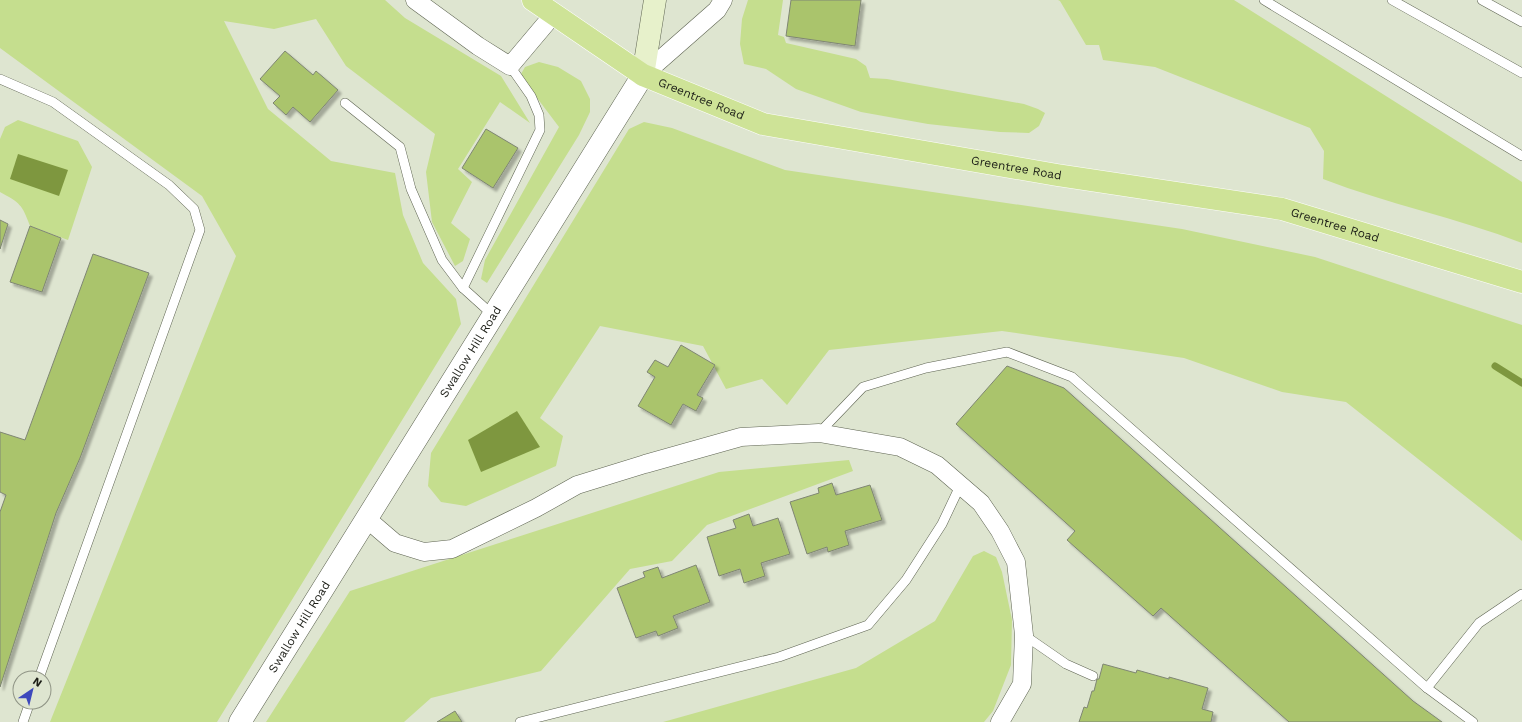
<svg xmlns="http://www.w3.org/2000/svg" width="1522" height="722" font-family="'Work Sans',sans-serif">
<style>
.green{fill:#c5de8e}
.water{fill:#7e973f}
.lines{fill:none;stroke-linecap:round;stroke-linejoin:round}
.stream{stroke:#7e973f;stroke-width:7}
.building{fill:#aac46c;stroke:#7f8673;filter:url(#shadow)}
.service-casing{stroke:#5e6452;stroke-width:10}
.minor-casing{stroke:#5e6452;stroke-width:19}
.tertiary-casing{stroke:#5e6452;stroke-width:23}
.secondary-casing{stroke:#5e6452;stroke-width:23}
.primary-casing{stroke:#fff;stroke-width:23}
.service{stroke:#fff;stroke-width:9}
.minor{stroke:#fff;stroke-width:18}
.tertiary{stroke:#fff;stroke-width:22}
.secondary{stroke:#e7f1cb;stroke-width:22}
.primary{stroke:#cee397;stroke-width:22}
.labels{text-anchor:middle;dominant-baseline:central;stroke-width:3;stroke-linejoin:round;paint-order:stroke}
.street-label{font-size:12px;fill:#1c1e17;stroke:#dee5d0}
</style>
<defs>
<filter id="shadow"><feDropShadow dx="3.5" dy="3.5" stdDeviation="1" flood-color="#0004"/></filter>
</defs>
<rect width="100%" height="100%" fill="#dee5d0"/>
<!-- green -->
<g class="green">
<path d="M0 0H385L405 18 501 76 530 123 500 102 458 169 472 182 451 223 470 239 463 261 455 266 432 222 426 172 435 134 346 66 316 19 274 29 224 21 268 109 331 161 395 173 403 215 423 263 456 299 461 324 217 722H50L236 256 202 196 0 48Z"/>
<path d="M748 0H783L778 35 784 37 786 43 856 59 866 66 870 78 887 79 1024 104 1038 109 1045 113 1039 126 1029 133 1000 132 928 124 861 112 796 89 766 69 744 64 740 44 742 19Z"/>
<path d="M1058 0H1234L1522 182V243C1457 218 1388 204 1323 179L1324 151 1310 128 1155 67 1103 60 1099 45H1086L1060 1Z"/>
<path d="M539 62 558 67 581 81 590 99V112L579 135 487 283 481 279 485 260 559 127 525 82 521 74 525 67Z"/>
<path d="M18 120 78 141 92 167 68 240 30 226C22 204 20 203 0 192V139L5 127Z"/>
<path d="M644 122 672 128 785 170 1182 229 1315 257 1522 325V541L1346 402 1282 392 1184 358 1002 331 829 350 787 405 762 379 726 389 703 346 600 326 540 418 563 436 556 466 466 506 441 502 428 486 431 453 629 129Z"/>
<path d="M849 460 853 471 707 525 672 561 630 569 541 671 431 698 404 722H266L350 591 719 472Z"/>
<path d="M984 551 996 557 1002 572 1012 620 1011 665 993 711 984 722H663L856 668 935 621 973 556Z"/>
</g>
<!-- water -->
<g class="water">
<path d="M18 154 68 170 59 196 10 179Z"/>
<path d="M517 411 540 447 481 472 468 440Z"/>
</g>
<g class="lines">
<!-- stream -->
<path class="stream" d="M1495 366 1522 383"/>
</g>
<!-- building -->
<g class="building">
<path d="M791 0H861L855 46 786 36Z"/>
<path d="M285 51 313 75 316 71 338 90 310 122 293 107 286 115 273 103 280 96 260 79Z"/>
<path d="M486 129 518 148 493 188 462 168Z"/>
<path d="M0 220 8 224 0 249Z"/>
<path d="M30 226 61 238 42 292 10 282Z"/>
<path d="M93 254 149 273 80 458 56 513 0 687V512L6 495 0 492V432L25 440Z"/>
<path d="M681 345 715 365 697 395 703 398 696 411 683 404 671 425 638 406 655 377 647 372 655 360 668 367Z"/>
<path d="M1007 366 1064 388 1413 701 1442 722H1289L1161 608 1153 616 1067 540 1075 531 956 424Z"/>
<path d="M832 483 836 495 870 485 882 520 845 531 849 545 828 552 827 547 807 554 790 502 819 493 818 488Z"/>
<path d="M749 514 753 526 778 518 790 554 761 563 765 576 744 583 740 569 719 576 707 537 736 528 733 520Z"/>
<path d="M696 565 710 602 673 616 678 628 658 636 656 631 636 638 617 588 645 577 643 572 658 567 662 578Z"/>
<path d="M1103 664 1136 673 1137 670 1169 679V677L1208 688 1202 709 1213 712 1211 722H1079L1084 707 1087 708 1092 691H1094L1097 679H1099Z"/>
<path d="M455 711 462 722H437Z"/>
</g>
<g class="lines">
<!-- service casing -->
<g class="service-casing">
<g id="service">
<path d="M1264 0 1522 156"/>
<path d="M1392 0 1522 73"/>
<path d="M1482 0 1522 22"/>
<path d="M0 79 53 102 169 185 194 209 200 230 39 678"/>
<path d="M345 103 400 147 411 189 442 260 463 288 494 316"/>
<path d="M463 288 540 130 539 115 531 96 510 66"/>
<path d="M819 433 863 387 926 368 1007 352 1072 377 1427 688 1473 722"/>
<path d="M1024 635 1066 664 1093 676"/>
<path d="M1427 688 1479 623 1522 594"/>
<path d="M23 722 30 702"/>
<path d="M520 722 779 657 868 625 906 580 942 524 960 486"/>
</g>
</g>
<!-- minor casing -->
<g class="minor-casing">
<g id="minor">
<path d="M415 0 478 46 510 66 553 15"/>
<path d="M643 75 717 10 723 0"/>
<path d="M367 519 395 543 424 552 452 549 536 508 577 485 645 464 741 437 819 433 900 447 937 465 981 503 1000 531 1016 562 1024 635 1022 684 1000 722"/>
</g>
</g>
<!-- tertiary casing -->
<g class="tertiary-casing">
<g id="tertiary">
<path id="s1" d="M240 722 643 75"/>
</g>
</g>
<!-- secondary casing -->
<g class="secondary-casing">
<path id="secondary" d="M643 75 655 0"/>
</g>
<!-- primary casing -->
<g class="primary-casing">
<g id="primary">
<path id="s2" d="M533 0 643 75 763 124 1057 175 1282 209 1522 282"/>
</g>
</g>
<!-- service -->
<use href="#service" class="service"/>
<!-- minor -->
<use href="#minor" class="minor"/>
<!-- tertiary -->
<use href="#tertiary" class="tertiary"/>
<!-- secondary -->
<use href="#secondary" class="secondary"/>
<!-- primary -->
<use href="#primary" class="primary"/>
</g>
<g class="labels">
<!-- street labels -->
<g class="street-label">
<text stroke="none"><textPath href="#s2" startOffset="196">Greentree Road</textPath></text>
<text stroke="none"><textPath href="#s2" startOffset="520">Greentree Road</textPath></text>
<text stroke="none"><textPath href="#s2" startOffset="844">Greentree Road</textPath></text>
<text stroke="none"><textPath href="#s1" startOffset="436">Swallow Hill Road</textPath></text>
<text stroke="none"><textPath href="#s1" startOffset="112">Swallow Hill Road</textPath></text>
</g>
</g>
<!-- north arrow -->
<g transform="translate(32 690) rotate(35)"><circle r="19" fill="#dee5d0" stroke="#909586"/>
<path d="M0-3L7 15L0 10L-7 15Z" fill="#3d48bc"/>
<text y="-6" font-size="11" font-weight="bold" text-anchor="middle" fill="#1c1e17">N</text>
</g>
</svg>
